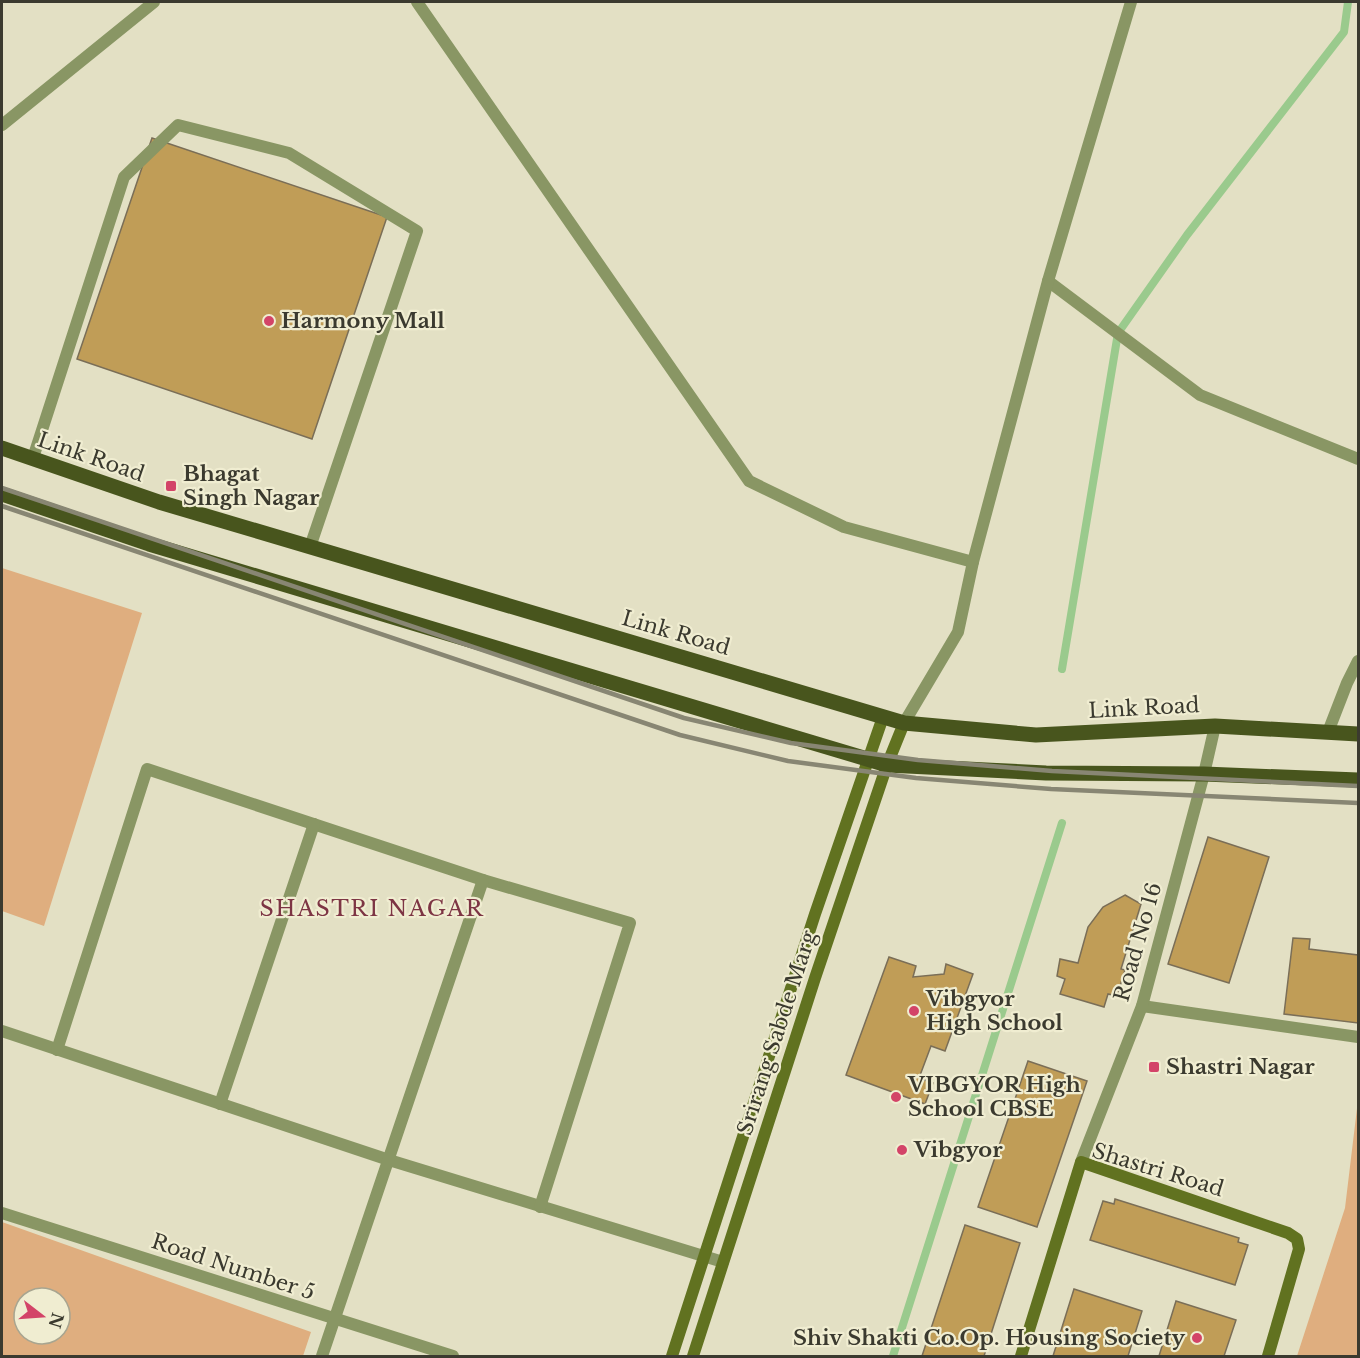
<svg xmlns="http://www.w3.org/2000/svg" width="1360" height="1358" font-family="'Libre Baskerville',serif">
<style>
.green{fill:#dfae7f;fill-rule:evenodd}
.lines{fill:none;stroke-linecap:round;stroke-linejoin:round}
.stream{stroke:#9aca8d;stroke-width:8}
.building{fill:#c09d57;stroke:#7a6e57;stroke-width:1.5}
.lane{stroke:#899664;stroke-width:12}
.street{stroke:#899664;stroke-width:12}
.secondary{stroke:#617220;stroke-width:12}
.primary{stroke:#48551d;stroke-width:15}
.rail{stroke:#888673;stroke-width:4.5}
.poi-dot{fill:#d34468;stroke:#f0edd1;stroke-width:2}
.labels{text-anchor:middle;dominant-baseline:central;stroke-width:4.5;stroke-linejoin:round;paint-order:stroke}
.poi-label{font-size:21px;font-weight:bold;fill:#3b3a2f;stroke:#f0edd1;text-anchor:start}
.street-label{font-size:21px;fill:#3b3a2f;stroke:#f0edd1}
.neighbourhood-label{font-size:22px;letter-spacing:1.5px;fill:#7d3544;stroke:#f0edd1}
</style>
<rect width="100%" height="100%" fill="#e3e0c4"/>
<!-- green -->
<g class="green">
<path d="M2 568 142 613 44 926 2 911Z"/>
<path d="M1358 1100V1356H1297L1345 1208Z"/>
<path d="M2 1222 311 1332 303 1356H2ZM24 1298H60V1334H24Z"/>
</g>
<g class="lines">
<!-- stream -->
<g class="stream">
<path d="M1062 669 1118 333 1187 235 1344 32 1348 2"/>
<path d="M893 1356 1062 823"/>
</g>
</g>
<!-- building -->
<g class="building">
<path d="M152 138 387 217 312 439 77 359Z"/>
<path d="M1208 837 1269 857 1229 983 1168 964Z"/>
<path d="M1125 895 1141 904 1121 969 1125 970 1117 996 1108 994 1104 1007 1060 994 1065 979 1057 976 1060 959 1078 963 1088 927 1103 907Z"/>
<path d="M1293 938 1310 939 1309 949 1358 955V1023L1284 1014Z"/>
<path d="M889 957 916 966 913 977 944 974 946 964 973 974 945 1051 931 1046 919 1078 933 1083 925 1104 846 1075Z"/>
<path d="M1028 1061 1087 1081 1037 1227 978 1207Z"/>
<path d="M1115 1199 1239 1238 1238 1242 1248 1245 1235 1285 1090 1240 1103 1201 1114 1204Z"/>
<path d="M965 1225 1020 1243 984 1356H922Z"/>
<path d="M1074 1289 1142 1311 1128 1356H1053Z"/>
<path d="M1176 1301 1236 1320 1224 1356H1159Z"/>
</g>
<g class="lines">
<!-- lane -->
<path class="lane" d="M33 458 124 177 178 125 289 153 417 231 310 547"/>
<!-- street -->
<g class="street">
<path d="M417 2 749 481 844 527 973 562"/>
<path d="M2 125 154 2"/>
<path d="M1048 281 1200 395 1358 459"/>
<path d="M904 723 958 632 973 562 1048 281 1131 2"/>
<path d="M1328 732 1347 683 1358 661"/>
<path d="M1142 1006 1358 1037"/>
<path d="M2 1031 389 1160 723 1262"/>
<path d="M57 1050 147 769 483 880 630 923 540 1207"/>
<path d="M220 1104 314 824"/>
<path d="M1081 1162 1142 1006 1204 774 1215 726"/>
<path d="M2 1213 453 1356"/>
<path d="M322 1356 483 880"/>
</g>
<!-- secondary -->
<g class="secondary">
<path d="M672 1356 815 914 883 717"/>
<path d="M693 1356 815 978 887 765 904 723"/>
<path d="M1021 1356 1081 1162 1288 1233 1297 1239 1299 1249 1268 1356"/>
</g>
<!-- primary -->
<g class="primary">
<path d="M2 448 159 502 904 723 1036 735 1215 726 1358 734"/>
<path d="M2 494 149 544 887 765 1046 773 1204 774 1358 780"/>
</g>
<!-- rail -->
<g class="rail">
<path d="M2 488 684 718 791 743 918 760 1052 771 1358 786"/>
<path d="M2 506 680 735 788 761 916 778 1051 789 1358 803"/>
</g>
</g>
<!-- markers -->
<g class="poi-dot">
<circle cx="269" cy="321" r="6"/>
<rect x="165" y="480" width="12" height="12" rx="3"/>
<circle cx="914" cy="1011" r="6"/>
<rect x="1148" y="1061" width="12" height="12" rx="3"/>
<circle cx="896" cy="1097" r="6"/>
<circle cx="902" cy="1150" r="6"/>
<circle cx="1197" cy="1338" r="6"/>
</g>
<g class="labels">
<!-- poi labels -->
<g class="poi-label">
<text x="281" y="321">Harmony Mall</text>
<text x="183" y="474">Bhagat<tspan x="183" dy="24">Singh Nagar</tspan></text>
<text x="926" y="999">Vibgyor<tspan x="926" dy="24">High School</tspan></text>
<text x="1166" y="1067">Shastri Nagar</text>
<text x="908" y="1085">VIBGYOR High<tspan x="908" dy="24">School CBSE</tspan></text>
<text x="914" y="1150">Vibgyor</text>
<text x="1185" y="1338" text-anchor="end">Shiv Shakti Co.Op. Housing Society</text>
</g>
<!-- street labels -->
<g class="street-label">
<text transform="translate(91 457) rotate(19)">Link Road</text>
<text transform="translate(676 633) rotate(16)">Link Road</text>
<text transform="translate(1144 708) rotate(-3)">Link Road</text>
<text transform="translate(1138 942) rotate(-74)">Road No 16</text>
<text transform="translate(777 1033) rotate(-72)">Srirang Sabde Marg</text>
<text transform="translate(1158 1170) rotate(17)">Shastri Road</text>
<text transform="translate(233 1267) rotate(18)">Road Number 5</text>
</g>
<!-- neighbourhood labels -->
<g class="neighbourhood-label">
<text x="372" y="908">SHASTRI NAGAR</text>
</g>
</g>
<!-- border -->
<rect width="1360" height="1358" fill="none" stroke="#3b3a2f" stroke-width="6"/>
<!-- north arrow -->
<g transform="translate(42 1316) rotate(107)"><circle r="28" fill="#f0edd1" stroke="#a8a590" stroke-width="1.5"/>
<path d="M0-4.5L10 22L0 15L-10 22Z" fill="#d34468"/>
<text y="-9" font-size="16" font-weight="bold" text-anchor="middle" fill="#3b3a2f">N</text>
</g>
</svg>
